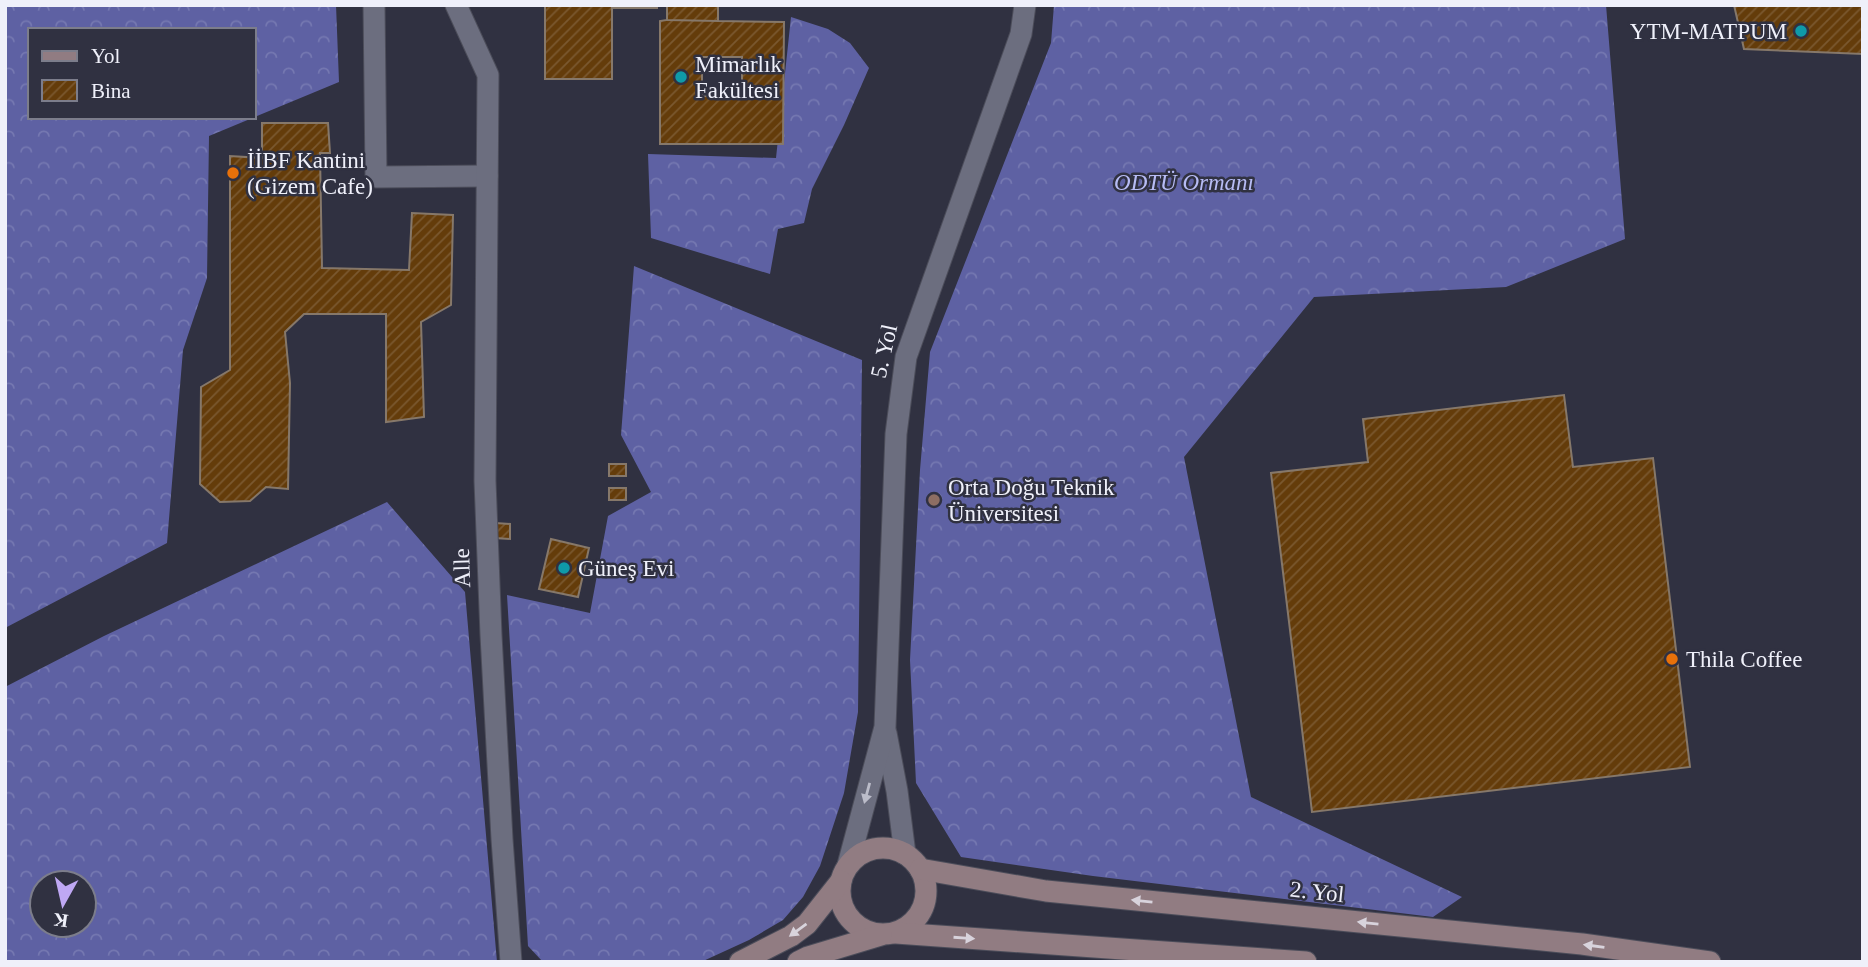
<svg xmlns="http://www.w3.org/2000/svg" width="1868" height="967" font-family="'Times New Roman',serif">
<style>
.forest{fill:url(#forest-crowns);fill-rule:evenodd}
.building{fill:url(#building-hatch);stroke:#86786a;stroke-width:2;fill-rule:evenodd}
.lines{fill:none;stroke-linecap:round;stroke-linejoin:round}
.street-casing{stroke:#4c4d5a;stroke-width:23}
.secondary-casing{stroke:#4c4d5a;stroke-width:23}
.street{stroke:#6c6e7f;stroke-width:21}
.secondary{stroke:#917c82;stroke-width:21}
.oneway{fill:#bbbcc9}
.oneway2{fill:#d8d3dc}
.culture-dot{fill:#0f9aa8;stroke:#303141;stroke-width:2.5}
.food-dot{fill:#e8710a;stroke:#303141;stroke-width:2.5}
.education-dot{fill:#8d6e63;stroke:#303141;stroke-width:2.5}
.labels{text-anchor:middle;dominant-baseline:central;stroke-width:5;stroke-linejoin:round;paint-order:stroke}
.poi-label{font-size:23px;fill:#eff0fa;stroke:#303141;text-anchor:start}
.park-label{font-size:23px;font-style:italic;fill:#b7bcf5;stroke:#303141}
.street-label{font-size:23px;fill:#eff0fa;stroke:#303141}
</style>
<defs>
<pattern id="forest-crowns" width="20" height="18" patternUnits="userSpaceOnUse" patternTransform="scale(1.75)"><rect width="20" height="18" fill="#5e61a3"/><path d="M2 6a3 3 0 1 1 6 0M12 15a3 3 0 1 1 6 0" fill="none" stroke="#7578b1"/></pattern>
<pattern id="building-hatch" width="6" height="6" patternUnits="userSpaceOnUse" patternTransform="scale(1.75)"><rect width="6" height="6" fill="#643c0a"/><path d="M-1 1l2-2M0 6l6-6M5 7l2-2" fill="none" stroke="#7a582f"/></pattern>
</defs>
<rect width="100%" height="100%" fill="#303141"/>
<!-- forest -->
<g class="forest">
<path d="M5 5H336L339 82 209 136 207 278 183 350 167 543 5 628ZM30 30H254V117H30Z"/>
<path d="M1054 5H1606L1625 239 1506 287 1314 297 1184 457 1251 797 1462 897 1433 917 1093 876 961 857 916 783 910 660 920 470 930 352 1051 43Z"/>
<path d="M791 17 828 29 850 43 869 68 844 125 812 189 804 223 778 229 770 274 651 238 648 154 776 158Z"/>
<path d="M634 266 862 360 858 712 844 793 820 866 803 897 783 920 749 940 701 962H543L528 946 507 595 590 613 608 516 651 492 621 435Z"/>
<path d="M387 502 465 592 497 962H5V687L104 636ZM84 883V925H42V883Z"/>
</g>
<!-- building -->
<g class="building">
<path d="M545 5H657V8H612V79H545Z"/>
<path d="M545 5H657V8H612V79H545Z"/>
<path d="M667 5H718V21L784 22 783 144H660V21L667 20ZM702 57H742V97L702 96Z"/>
<path d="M667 5H718V21L667 20Z"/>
<path d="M1734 5H1863V54L1744 49Z"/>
<path d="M262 123H328L330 153H320L322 268 409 270 412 213 453 215 451 305 421 322 424 417 386 422V314H304L285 332 290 383 288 489 266 487 250 501 220 502 200 484 201 387 230 370V156L262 158Z"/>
<path d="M1564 395 1573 467 1653 458 1690 767 1312 812 1271 473 1368 462 1363 419Z"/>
<rect x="609" y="464" width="17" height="12"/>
<rect x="609" y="488" width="17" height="12"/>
<path d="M495 523 510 524V539L495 538Z"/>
<path d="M551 539 589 548 578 597 539 589Z"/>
</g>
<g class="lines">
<!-- street casing -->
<g class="street-casing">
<g id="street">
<path d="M374 5 376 177 487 176"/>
<path d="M456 5 488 75 485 481 491 635 502 839 511 962"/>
<path d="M886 733 897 791 905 854"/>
<path d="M848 865 885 727 896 434 906 357 1021 34 1025 5"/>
</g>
</g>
<!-- secondary casing -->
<g class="secondary-casing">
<g id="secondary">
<circle cx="883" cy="891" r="43"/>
<path d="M920 869 1046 891 1582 944 1710 962"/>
<path d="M896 933 1306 962"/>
<path d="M740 962 791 936 807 924 841 881"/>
<path d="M798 962 808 957 881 935"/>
</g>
</g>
<!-- street -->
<use href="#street" class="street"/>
<!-- secondary -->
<use href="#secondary" class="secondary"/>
</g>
<!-- one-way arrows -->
<defs><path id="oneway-solid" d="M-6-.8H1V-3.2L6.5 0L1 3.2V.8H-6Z" transform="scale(1.75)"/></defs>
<use class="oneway" href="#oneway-solid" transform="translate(867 793) rotate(105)"/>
<g class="oneway2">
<use href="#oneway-solid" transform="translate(1142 901) rotate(-174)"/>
<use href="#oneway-solid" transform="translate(1368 923) rotate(-174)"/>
<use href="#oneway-solid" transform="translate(798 930) rotate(144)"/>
<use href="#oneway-solid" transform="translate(964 938) rotate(4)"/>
<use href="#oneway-solid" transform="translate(1594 946) rotate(-172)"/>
</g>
<!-- markers -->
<g class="culture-dot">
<circle cx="1801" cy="31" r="7"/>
<circle cx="681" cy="77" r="7"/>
<circle cx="564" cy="568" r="7"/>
</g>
<g class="food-dot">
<circle cx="233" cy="173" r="7"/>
<circle cx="1672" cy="659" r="7"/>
</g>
<circle class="education-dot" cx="934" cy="500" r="7"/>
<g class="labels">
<!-- poi labels -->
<g class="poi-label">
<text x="1787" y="31" text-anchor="end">YTM-MATPUM</text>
<text x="695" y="64">Mimarlık<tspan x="695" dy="26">Fakültesi</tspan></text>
<text x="247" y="160">İİBF Kantini<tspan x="247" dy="26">(Gizem Cafe)</tspan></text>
<text x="948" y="487">Orta Doğu Teknik<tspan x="948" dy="26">Üniversitesi</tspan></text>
<text x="578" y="568">Güneş Evi</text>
<text x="1686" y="659">Thila Coffee</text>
</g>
<!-- park labels -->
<g class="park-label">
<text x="1184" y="182">ODTÜ Ormanı</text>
</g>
<!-- street labels -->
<g class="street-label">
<text transform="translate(884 351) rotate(-77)">5. Yol</text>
<text transform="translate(462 568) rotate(-92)">Alle</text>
<text transform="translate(1317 892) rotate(6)">2. Yol</text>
</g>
</g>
<!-- border -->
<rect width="1868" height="967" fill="none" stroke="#eff0fa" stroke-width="14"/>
<!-- legend -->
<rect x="28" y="28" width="228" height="91" fill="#303141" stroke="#7c7d8b" stroke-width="2"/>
<rect x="42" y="51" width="35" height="10" fill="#917c82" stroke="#7c7d8b" stroke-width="2"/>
<text x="91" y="63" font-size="21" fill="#eff0fa">Yol</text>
<rect x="42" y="80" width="35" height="21" fill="url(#building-hatch)" stroke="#7c7d8b" stroke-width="2"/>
<text x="91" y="98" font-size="21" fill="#eff0fa">Bina</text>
<!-- north arrow -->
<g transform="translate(63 904) rotate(188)"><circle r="33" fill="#303141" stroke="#7c7d8b" stroke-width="2"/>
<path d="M0-5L12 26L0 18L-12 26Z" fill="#bfa8f4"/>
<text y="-10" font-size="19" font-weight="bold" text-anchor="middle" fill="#eff0fa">K</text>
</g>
</svg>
